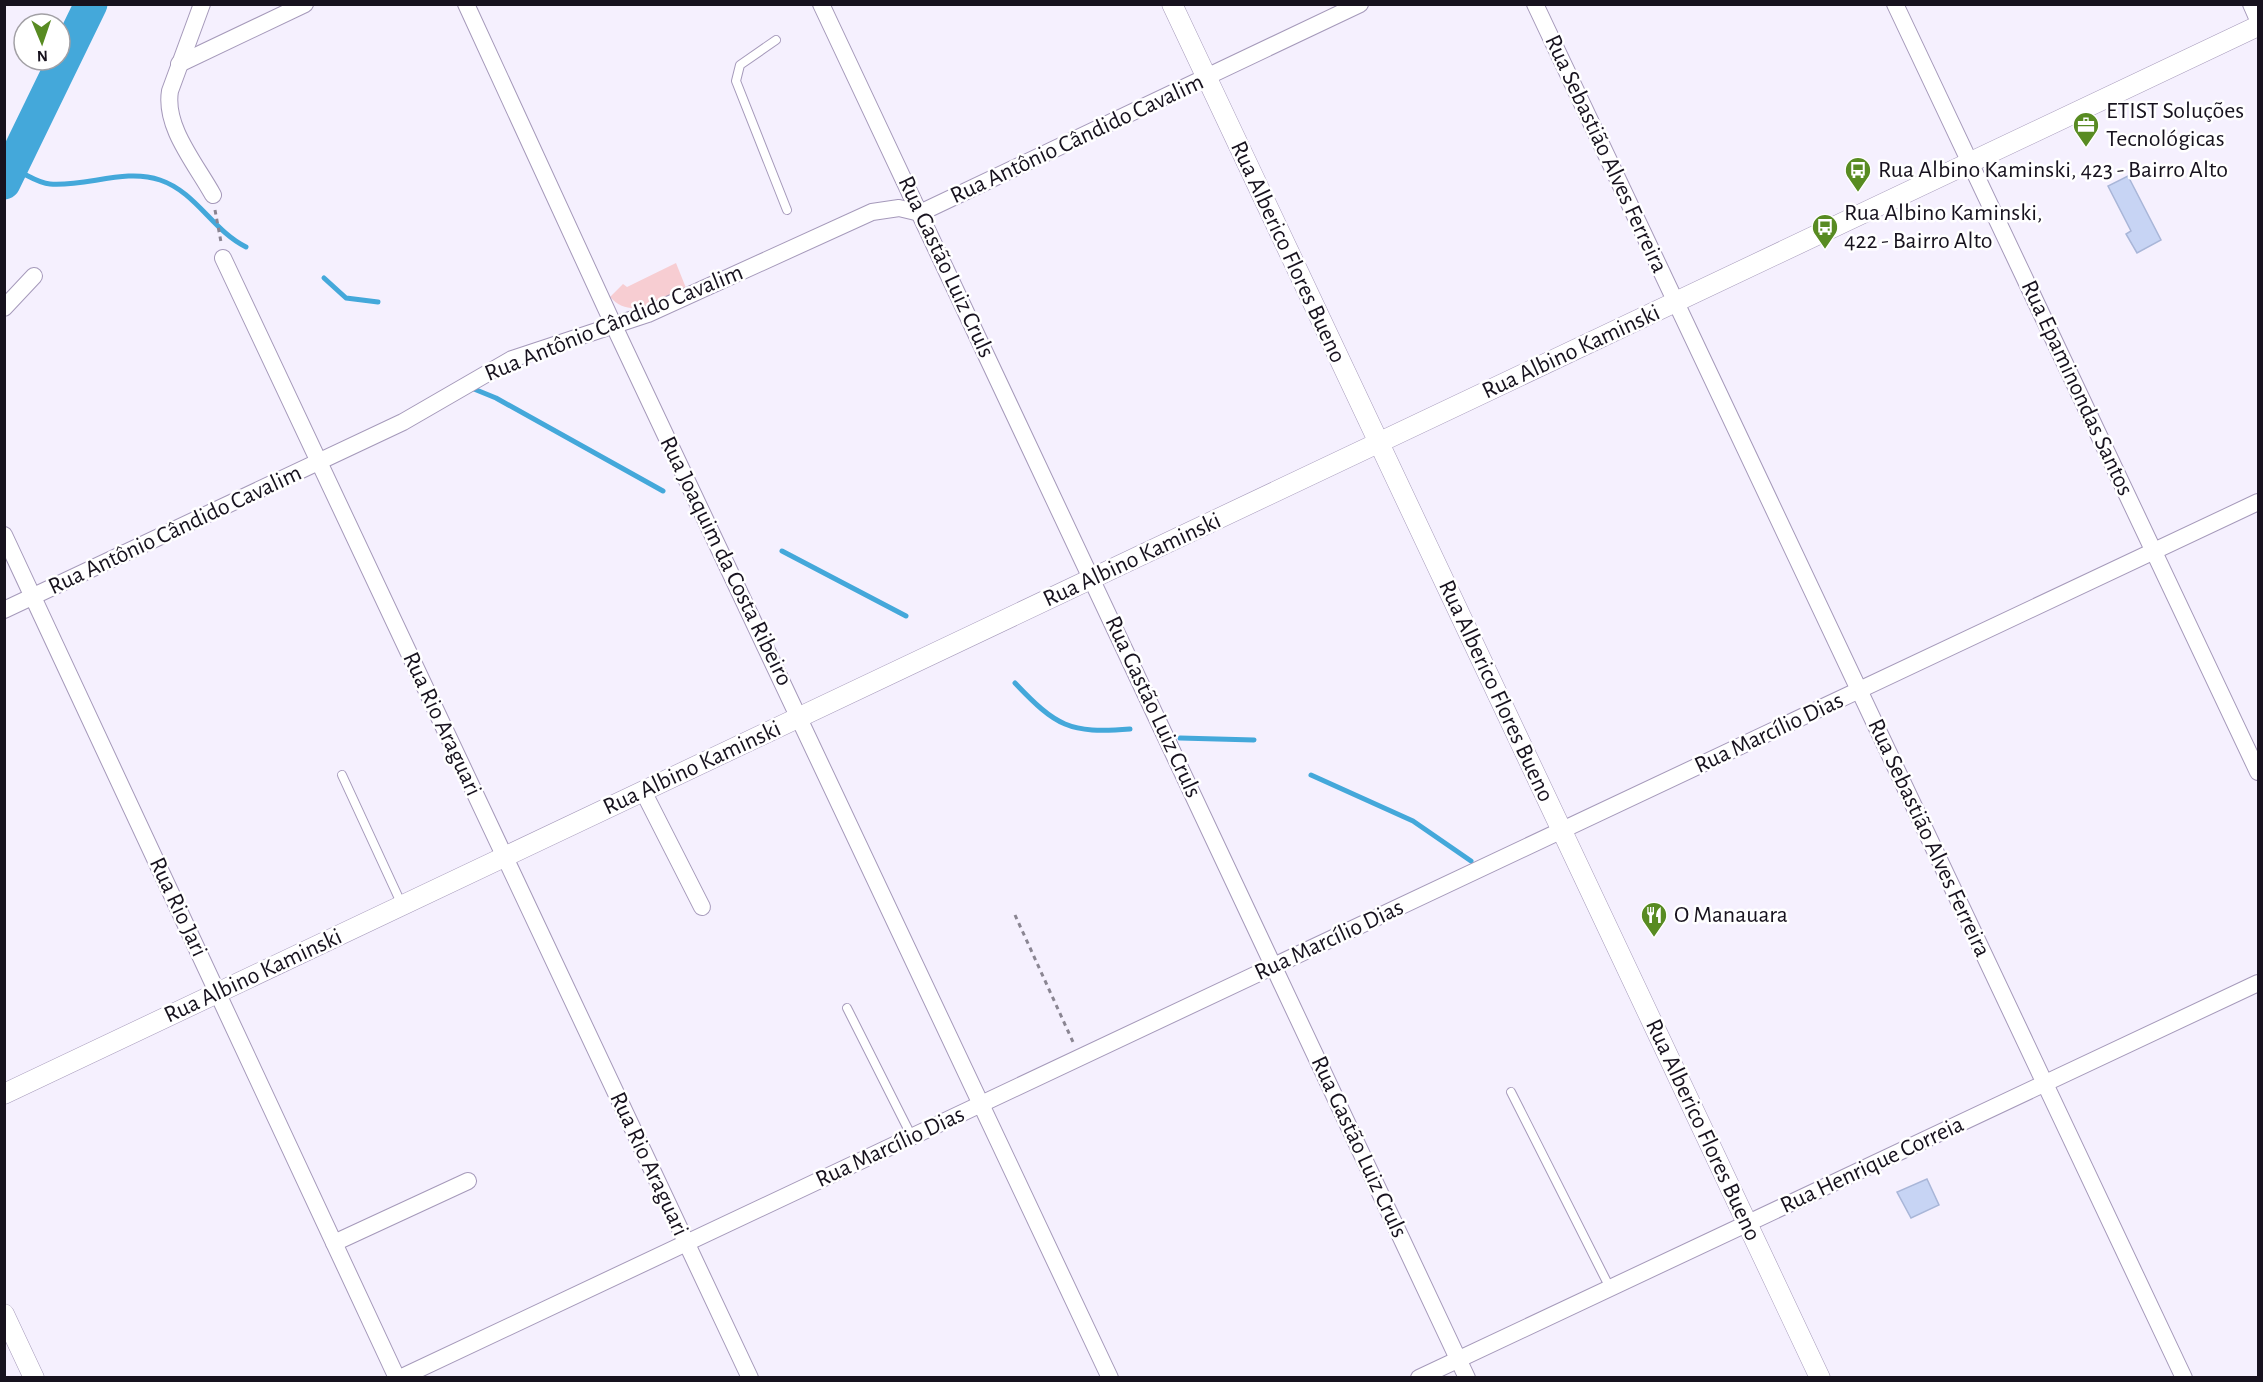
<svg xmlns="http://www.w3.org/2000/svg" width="2263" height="1382" font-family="'Alegreya Sans',sans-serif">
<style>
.green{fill:#f7cdd2}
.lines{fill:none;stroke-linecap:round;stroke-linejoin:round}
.stream{stroke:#44a8da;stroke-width:5}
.river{stroke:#44a8da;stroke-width:33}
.building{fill:#c7d4f4;stroke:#a9b6d8;stroke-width:1.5}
.service-casing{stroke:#a599ba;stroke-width:10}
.minor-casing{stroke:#a599ba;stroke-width:18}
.tertiary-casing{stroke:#a599ba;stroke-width:21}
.path{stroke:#8a8592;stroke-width:3;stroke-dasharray:4.5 4.5;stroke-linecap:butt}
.service{stroke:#fff;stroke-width:8}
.minor{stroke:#fff;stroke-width:16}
.tertiary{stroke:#fff;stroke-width:20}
.labels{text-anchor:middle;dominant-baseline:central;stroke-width:5;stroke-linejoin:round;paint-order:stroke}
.poi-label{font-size:24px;fill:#17121e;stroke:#fff;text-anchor:start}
.street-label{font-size:24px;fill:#17121e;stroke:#fff}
</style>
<rect width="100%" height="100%" fill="#f5f0fe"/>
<!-- green -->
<path class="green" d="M676 263 686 288C661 299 633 322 610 297L623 284 627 287Z"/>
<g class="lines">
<!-- stream -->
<g class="stream">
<path d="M13 169C25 173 37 183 50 184 86 187 125 168 160 180 196 192 213 231 246 247"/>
<path d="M324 278 346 298 378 302"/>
<path d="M474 389 496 398 663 491"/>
<path d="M782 551 906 616"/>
<path d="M1015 683C1056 726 1069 734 1130 729"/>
<path d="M1180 738 1254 740"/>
<path d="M1311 775 1413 821 1471 861"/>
</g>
<!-- river -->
<path class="river" d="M4 183 91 4"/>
</g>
<!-- building -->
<g class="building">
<path d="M2128 176 2161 240 2137 253 2126 234 2131 231 2108 186Z"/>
<path d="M1927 1179 1939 1205 1911 1218 1897 1192Z"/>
</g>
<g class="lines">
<!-- service casing -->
<g class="service-casing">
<g id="service">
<path d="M776 40 740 65 736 81 787 210"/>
<path d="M342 775 402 905"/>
<path d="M847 1008 912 1137"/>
<path d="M1511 1092 1610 1288"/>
</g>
</g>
<!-- minor casing -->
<g class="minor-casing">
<g id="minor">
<path d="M202 4 170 91C164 127 196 164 213 195"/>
<path d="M466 4 614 326 1110 1378"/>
<path d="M821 4 1467 1378"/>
<path d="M1535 4 2184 1378"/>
<path d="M1895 4 2258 772"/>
<path d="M2251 4 2258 20"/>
<path d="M179 64 305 4"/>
<path d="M223 258 750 1378"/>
<path d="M4 308 34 276"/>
<path d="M4 535 397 1378"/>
<path d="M4 610 403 422 512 359 648 314 872 212 899 208 920 213 1360 4"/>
<path d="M643 791 702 907"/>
<path d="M334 1243 468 1181"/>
<path d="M400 1378 2258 502"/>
<path d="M1419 1378 2258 983"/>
</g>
</g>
<!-- tertiary casing -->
<g class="tertiary-casing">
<g id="tertiary">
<path d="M1172 4 1820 1378"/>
<path d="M4 1094 2258 26"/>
<path d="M4 1314 34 1378"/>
</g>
</g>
<!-- path -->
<g class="path">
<path d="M215 210 221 242"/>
<path d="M1015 915 1073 1042"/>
</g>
<!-- service -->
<use href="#service" class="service"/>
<!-- minor -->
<use href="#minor" class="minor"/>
<!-- tertiary -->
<use href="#tertiary" class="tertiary"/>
</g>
<!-- icons -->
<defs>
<g id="office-pin" transform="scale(1.35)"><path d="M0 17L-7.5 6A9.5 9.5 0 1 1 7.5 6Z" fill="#588b22" stroke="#fff"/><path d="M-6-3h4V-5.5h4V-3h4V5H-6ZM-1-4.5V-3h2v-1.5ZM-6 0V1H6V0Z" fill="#fff"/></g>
<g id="bus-pin" transform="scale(1.35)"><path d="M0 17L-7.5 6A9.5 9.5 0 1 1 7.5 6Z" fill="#588b22" stroke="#fff"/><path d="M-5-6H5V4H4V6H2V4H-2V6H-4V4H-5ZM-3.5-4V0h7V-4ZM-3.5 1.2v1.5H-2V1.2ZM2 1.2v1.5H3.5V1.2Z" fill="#fff"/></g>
<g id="restaurant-pin" transform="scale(1.35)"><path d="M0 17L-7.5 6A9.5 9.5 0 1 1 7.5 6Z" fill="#588b22" stroke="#fff"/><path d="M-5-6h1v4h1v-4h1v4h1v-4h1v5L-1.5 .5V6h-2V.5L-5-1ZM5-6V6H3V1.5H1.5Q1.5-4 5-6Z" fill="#fff"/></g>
</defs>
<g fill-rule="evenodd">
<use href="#office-pin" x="2086" y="125"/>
<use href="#bus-pin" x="1858" y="170"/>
<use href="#bus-pin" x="1825" y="227"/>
<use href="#restaurant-pin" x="1654" y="915"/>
</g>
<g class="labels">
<!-- poi labels -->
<g class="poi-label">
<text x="2106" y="111">ETIST Soluções<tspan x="2106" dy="28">Tecnológicas</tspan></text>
<text x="1878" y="170">Rua Albino Kaminski, 423 - Bairro Alto</text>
<text x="1844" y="213">Rua Albino Kaminski,<tspan x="1844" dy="28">422 - Bairro Alto</tspan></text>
<text x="1674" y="915">O Manauara</text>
</g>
<!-- street labels -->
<g class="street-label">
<text transform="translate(1077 139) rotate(-25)">Rua Antônio Cândido Cavalim</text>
<text transform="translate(1606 154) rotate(65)">Rua Sebastião Alves Ferreira</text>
<text transform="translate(1288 252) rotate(65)">Rua Alberico Flores Bueno</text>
<text transform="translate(946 267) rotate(65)">Rua Gastão Luiz Cruls</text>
<text transform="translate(614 323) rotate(-22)">Rua Antônio Cândido Cavalim</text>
<text transform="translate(1571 352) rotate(-25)">Rua Albino Kaminski</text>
<text transform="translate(2077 388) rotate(65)">Rua Epaminondas Santos</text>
<text transform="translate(175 530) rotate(-25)">Rua Antônio Cândido Cavalim</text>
<text transform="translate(1132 560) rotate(-25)">Rua Albino Kaminski</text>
<text transform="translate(726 561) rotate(64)">Rua Joaquim da Costa Ribeiro</text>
<text transform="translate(1496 691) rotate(65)">Rua Alberico Flores Bueno</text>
<text transform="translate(1153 707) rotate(65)">Rua Gastão Luiz Cruls</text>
<text transform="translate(442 724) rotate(65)">Rua Rio Araguari</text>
<text transform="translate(1769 733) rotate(-25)">Rua Marcílio Dias</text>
<text transform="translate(692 768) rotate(-25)">Rua Albino Kaminski</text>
<text transform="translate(1929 838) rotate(65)">Rua Sebastião Alves Ferreira</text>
<text transform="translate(178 907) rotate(65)">Rua Rio Jari</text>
<text transform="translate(1329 940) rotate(-25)">Rua Marcílio Dias</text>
<text transform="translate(253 976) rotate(-25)">Rua Albino Kaminski</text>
<text transform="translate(1703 1130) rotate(65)">Rua Alberico Flores Bueno</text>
<text transform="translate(890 1147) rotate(-25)">Rua Marcílio Dias</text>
<text transform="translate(1359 1147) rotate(65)">Rua Gastão Luiz Cruls</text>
<text transform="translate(649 1164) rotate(65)">Rua Rio Araguari</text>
<text transform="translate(1872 1165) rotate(-25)">Rua Henrique Correia</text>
</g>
</g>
<!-- border -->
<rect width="2263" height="1382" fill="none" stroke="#17121e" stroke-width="12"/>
<!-- north arrow -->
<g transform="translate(42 42) rotate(178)"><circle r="28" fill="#ffffff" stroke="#a2a0a5" stroke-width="1.5"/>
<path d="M0-4.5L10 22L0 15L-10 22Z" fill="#588b22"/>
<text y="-9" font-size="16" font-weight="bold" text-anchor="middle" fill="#17121e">N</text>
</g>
</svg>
